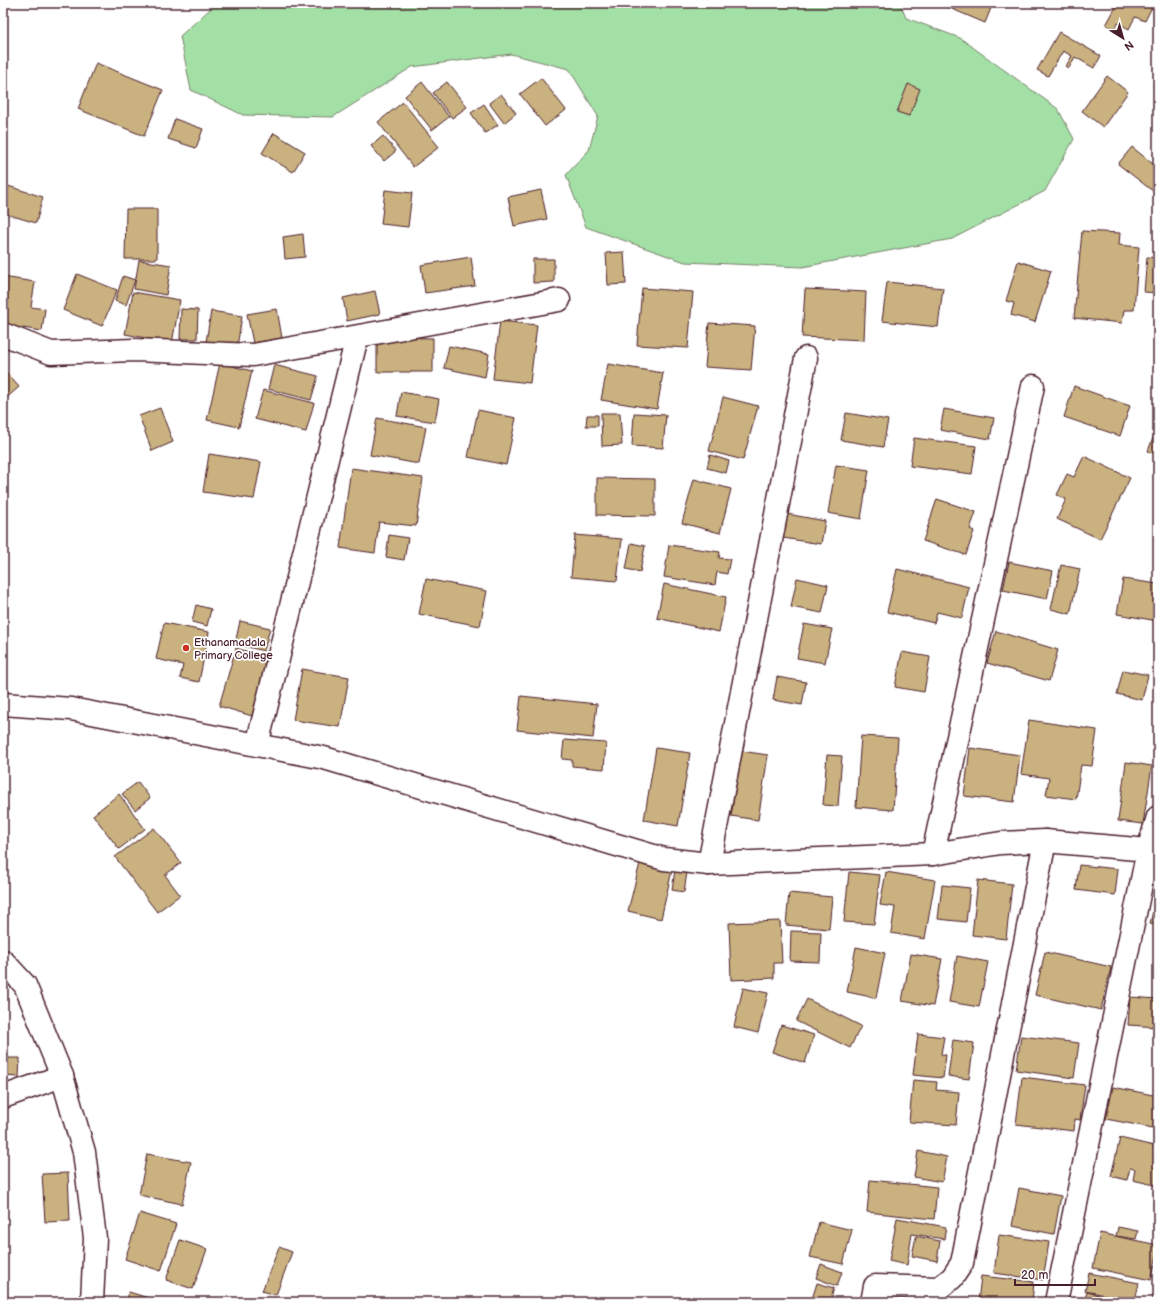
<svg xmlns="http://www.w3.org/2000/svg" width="1161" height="1305" font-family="'Balsamiq Sans',sans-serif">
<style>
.green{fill:#a3e0a6;stroke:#768068}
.building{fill:#c9b180;stroke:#4a1f2b}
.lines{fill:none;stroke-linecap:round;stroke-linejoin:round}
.minor-casing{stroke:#4a1f2b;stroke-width:25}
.minor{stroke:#fff;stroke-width:22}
.poi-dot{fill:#c8321e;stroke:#fff;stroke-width:1.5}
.labels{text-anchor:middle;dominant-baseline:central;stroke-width:3.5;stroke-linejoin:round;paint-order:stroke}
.poi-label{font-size:11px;fill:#4a1f2b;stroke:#fff;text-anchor:start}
</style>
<rect width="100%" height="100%" fill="#fff"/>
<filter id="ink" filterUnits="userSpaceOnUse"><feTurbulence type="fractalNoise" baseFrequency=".025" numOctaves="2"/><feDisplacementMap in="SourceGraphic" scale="8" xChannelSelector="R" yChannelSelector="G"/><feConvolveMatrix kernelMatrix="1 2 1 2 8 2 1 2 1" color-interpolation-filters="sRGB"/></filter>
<g filter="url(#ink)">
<!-- green -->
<path class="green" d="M217 3H900L906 18 960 38 1058 109 1074 139 1045 191 952 239 802 267 685 262 586 227 566 175 589 150 598 116 569 69 511 54 412 67 333 117 243 115 191 90 180 36Z"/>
<!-- building -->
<g class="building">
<path d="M3 3H17L3 8Z"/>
<path d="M938 3H993L985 23Z"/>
<path d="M1118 3H1150L1153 5 1145 21 1135 17 1129 29 1118 23 1114 29 1106 25Z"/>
<path d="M1059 32 1101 56 1094 68 1075 57 1069 68 1066 66 1072 56 1063 51 1048 76 1037 70Z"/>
<path d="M96 63 163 90 144 136 78 109Z"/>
<path d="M1107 76 1128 92 1103 127 1082 111Z"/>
<path d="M541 78 566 110 545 126 520 94Z"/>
<path d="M422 82 449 117 432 130 405 96Z"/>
<path d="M447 82 467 107 452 118 433 93Z"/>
<path d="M908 84 920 89 909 116 897 112Z"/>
<path d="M501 94 516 113 504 123 489 103Z"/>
<path d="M403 102 439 147 413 167 378 122Z"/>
<path d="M484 104 498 125 485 133 471 113Z"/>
<path d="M175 119 203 129 196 148 168 139Z"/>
<path d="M274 133 305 152 293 172 262 153Z"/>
<path d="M383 136 396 151 384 161 371 146Z"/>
<path d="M1132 147 1158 168V187L1154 192 1118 164Z"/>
<path d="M5 185 43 197 36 223 3 213V193Z"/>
<path d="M385 190 412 193 408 227 381 224Z"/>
<path d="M541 190 547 219 514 226 508 197Z"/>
<path d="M126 209H157V259H125Z"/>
<path d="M1082 231 1120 233 1119 245 1139 247 1134 310H1124L1122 323 1074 318Z"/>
<path d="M303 234 305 257 285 259 283 237Z"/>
<path d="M624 252 626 284 608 285 606 253Z"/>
<path d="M471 257 475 286 425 293 421 265Z"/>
<path d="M1147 257 1158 258V293L1144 292Z"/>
<path d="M533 259H554V282L533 283Z"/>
<path d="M139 260 171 265 166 295 134 289Z"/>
<path d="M1018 261 1051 271 1035 322 1011 315 1014 303 1006 301Z"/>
<path d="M77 274 117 290 102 326 63 310Z"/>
<path d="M123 276 135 280 126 305 115 301Z"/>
<path d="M3 277 35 282 31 307 45 309 42 331 3 325Z"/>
<path d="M887 282 943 288 938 327 882 321Z"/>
<path d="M642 288 693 292 688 348 637 345Z"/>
<path d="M805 289 866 292 864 340 802 337Z"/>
<path d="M375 291 380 314 347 321 343 298Z"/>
<path d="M133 292 180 300 172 343 125 334Z"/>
<path d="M181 309 198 310 197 339H180Z"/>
<path d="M277 309 282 338 253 343 247 314Z"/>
<path d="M211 311 242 316 237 347 206 342Z"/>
<path d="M500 321 537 325 530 383 493 379Z"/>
<path d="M709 323 755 326 751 370 705 367Z"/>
<path d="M377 337 433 338V372H377Z"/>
<path d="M449 346 489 354 485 377 444 368Z"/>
<path d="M220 363 252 371 239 427 207 420Z"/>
<path d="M608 364 663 373 657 409 601 400Z"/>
<path d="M274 365 318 376 311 400 268 389Z"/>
<path d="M3 369 19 387 3 401Z"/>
<path d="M1074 386 1130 406 1120 436 1064 417Z"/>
<path d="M263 390 314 403 306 432 255 419Z"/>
<path d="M401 392 439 399 435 422 397 416Z"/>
<path d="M723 397 758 406 743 460 709 451Z"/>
<path d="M160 408 173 442 152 451 139 416Z"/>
<path d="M944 409 994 418 990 439 940 430Z"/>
<path d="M478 410 516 418 506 465 468 457Z"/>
<path d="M601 413H620L622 445 602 446Z"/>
<path d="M634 413 666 415 663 448 632 446Z"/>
<path d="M846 413 888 420 883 447 841 440Z"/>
<path d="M587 415H598V426H586Z"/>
<path d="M377 418 426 427 419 464 370 455Z"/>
<path d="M1158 425V455L1148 451Z"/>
<path d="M914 438 976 446 972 474 910 466Z"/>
<path d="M209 454 261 462 254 499 203 492Z"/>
<path d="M710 455 729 461 726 473 707 468Z"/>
<path d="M1084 456 1130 478 1100 539 1057 519 1066 499 1057 495 1067 474 1074 477Z"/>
<path d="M836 465 869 470 861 519 828 513Z"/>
<path d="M351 468 423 478 416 526 379 522 375 553 340 548Z"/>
<path d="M597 478 655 479V516L597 515Z"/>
<path d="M694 479 731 489 720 533 682 523Z"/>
<path d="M937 499 976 512 970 529 974 531 966 555 923 541Z"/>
<path d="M787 514 825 521 821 544 783 538Z"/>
<path d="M389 535 408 538 404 560 386 557Z"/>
<path d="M575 535 622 539 617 581 571 577Z"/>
<path d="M631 543 645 546 640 572 626 569Z"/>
<path d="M669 545 720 552 719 558 730 559 727 574 717 572 715 585 664 577Z"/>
<path d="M1009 562 1053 571 1047 599 1003 590Z"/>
<path d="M1061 565 1080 569 1070 614 1051 609Z"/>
<path d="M897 569 969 587 962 618 937 612 934 623 887 612Z"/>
<path d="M797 578 828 585 822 613 791 607Z"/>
<path d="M426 579 487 591 480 626 419 614Z"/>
<path d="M1123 579 1158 584V621L1117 614Z"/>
<path d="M664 584 726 597 719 632 657 618Z"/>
<path d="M196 605 211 609 207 626 192 622Z"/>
<path d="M240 621 270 628 264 651 235 644Z"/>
<path d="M164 623 209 632 199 682 180 678 183 665 156 659Z"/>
<path d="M804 624 832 629 825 663 797 658Z"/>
<path d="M996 631 1058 650 1049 681 987 663Z"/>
<path d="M236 648 269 658 252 716 219 706Z"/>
<path d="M902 652 930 657 924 692 895 687Z"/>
<path d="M302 669 349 677 340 727 293 720Z"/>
<path d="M1123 670 1148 675 1142 700 1117 694Z"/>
<path d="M777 677 806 682 802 705 773 700Z"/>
<path d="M521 696 597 704 593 738 517 730Z"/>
<path d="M1029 720 1097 730 1092 766 1081 765 1076 799 1046 795 1049 778 1021 774Z"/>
<path d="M861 736 898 738 893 810 856 807Z"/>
<path d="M564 740 606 743 604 769 572 766V760L562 759Z"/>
<path d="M656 748 690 753 678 826 644 820Z"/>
<path d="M970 748 1020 755 1014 802 964 796Z"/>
<path d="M741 751 768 755 758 820 731 816Z"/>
<path d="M827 755 842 756 838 806 823 805Z"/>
<path d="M1126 762 1152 766 1143 824 1118 821Z"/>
<path d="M138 782 150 798 135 810 122 794Z"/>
<path d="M119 794 145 829 119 849 93 815Z"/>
<path d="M154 828 181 863 165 875 180 895 157 912 115 857Z"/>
<path d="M640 863 672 870 661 919 628 911Z"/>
<path d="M1079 865 1118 869 1115 895 1076 890Z"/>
<path d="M675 870 687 872 684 892 672 890Z"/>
<path d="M849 872 880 875 874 924 844 922Z"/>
<path d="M886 872 935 880 925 939 891 933 895 907 880 905Z"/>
<path d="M978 880 1012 884 1006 939 972 935Z"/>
<path d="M942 885 970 888 966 922 938 919Z"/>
<path d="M789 893 832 897 829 929 786 925Z"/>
<path d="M1158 893V925L1150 923Z"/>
<path d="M780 921 782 963H774V978L731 980 729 923Z"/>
<path d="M791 931 821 932 820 962 790 961Z"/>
<path d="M856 947 885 953 876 998 847 992Z"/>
<path d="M1045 952 1111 967 1101 1010 1035 995Z"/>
<path d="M911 954 942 959 933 1006 902 1001Z"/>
<path d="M957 956 988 962 979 1007 949 1002Z"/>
<path d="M743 988 768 993 758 1033 734 1027Z"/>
<path d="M1130 997 1158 999V1027L1128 1025Z"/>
<path d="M807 999 861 1026 850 1048 796 1021Z"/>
<path d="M781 1025 814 1035 805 1063 772 1052Z"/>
<path d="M918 1034 944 1037 941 1054 946 1055 943 1078 913 1075Z"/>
<path d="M1021 1036 1079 1043 1074 1078 1016 1070Z"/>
<path d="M953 1040 974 1043 969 1079 948 1076Z"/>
<path d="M3 1058H20L19 1077 3 1076Z"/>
<path d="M1022 1077 1085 1085 1080 1120 1075 1119 1074 1131 1016 1124Z"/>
<path d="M913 1080 937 1082 936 1090 959 1092 956 1125 909 1122Z"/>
<path d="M1113 1087 1158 1096V1129L1106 1119Z"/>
<path d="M1120 1138 1158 1147V1186L1133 1180 1135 1169 1130 1168 1127 1180 1111 1176Z"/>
<path d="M918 1151 947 1157 942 1182 914 1177Z"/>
<path d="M147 1154 191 1162 182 1204 139 1195Z"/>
<path d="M68 1173 70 1221 45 1222 42 1174Z"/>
<path d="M870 1180 937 1187 934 1219 867 1212Z"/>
<path d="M1019 1188 1061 1196 1054 1234 1012 1226Z"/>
<path d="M140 1213 176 1224 161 1271 125 1259Z"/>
<path d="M897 1218 946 1227 944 1239 912 1234 907 1265 889 1261Z"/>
<path d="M819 1222 852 1230 843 1264 810 1257Z"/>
<path d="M1118 1227 1138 1231 1136 1239 1116 1236Z"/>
<path d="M1100 1233 1158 1245V1251L1151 1280 1093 1268Z"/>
<path d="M999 1235 1049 1242 1043 1280 994 1273Z"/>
<path d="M916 1236 940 1241 937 1261 912 1256Z"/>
<path d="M180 1240 207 1249 193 1289 166 1280Z"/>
<path d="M279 1247 292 1252 276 1295 262 1291Z"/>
<path d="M821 1264 842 1272 837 1286 816 1278Z"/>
<path d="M1089 1273 1139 1283 1135 1301 1085 1291Z"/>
<path d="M981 1276 1034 1282 1032 1302H978Z"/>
<path d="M817 1283 834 1288 830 1302H811Z"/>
<path d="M129 1292 155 1300 154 1302H126Z"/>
<path d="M1087 1292 1127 1302H1084Z"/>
<path d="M1153 1296 1158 1297V1302H1152Z"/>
</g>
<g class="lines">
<!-- minor casing -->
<g class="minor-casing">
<g id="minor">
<path d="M3 334 51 353 134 350 253 355 559 300"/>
<path d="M3 704 71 709 324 758 664 859 709 864 933 854 1001 843 1045 841 1148 850 1158 853"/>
<path d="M257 745 357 337"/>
<path d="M933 854 1033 386"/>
<path d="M709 864 806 358"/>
<path d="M3 961 25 985 62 1076 84 1152 95 1238 92 1302"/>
<path d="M3 1097 62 1076"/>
<path d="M872 1302 875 1286 939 1288 952 1278 962 1263 1045 841"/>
<path d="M1056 1302 1148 850 1158 817"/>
</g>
</g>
<!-- minor -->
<use href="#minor" class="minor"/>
</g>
</g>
<!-- markers -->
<circle class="poi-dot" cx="186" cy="648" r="4"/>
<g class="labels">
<!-- poi labels -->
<g class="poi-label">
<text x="194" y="642">Ethanamadala<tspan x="194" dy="13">Primary College</tspan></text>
</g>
</g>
<!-- margin -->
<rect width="1161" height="1305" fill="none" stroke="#fff" stroke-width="16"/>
<rect x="8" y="8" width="1145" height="1289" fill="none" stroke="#4a1f2b" stroke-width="1.5" filter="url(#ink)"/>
<!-- north arrow -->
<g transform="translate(1123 38) rotate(143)" stroke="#ffffff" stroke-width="3" paint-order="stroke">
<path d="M0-3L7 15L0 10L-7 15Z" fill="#4a1f2b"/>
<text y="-6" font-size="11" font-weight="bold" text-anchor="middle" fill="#4a1f2b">N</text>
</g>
<!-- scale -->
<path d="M1015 1279v6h80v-6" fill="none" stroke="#4a1f2b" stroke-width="2"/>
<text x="1021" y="1279" font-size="12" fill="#4a1f2b" stroke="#ffffff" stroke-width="3" paint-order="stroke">20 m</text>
</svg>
